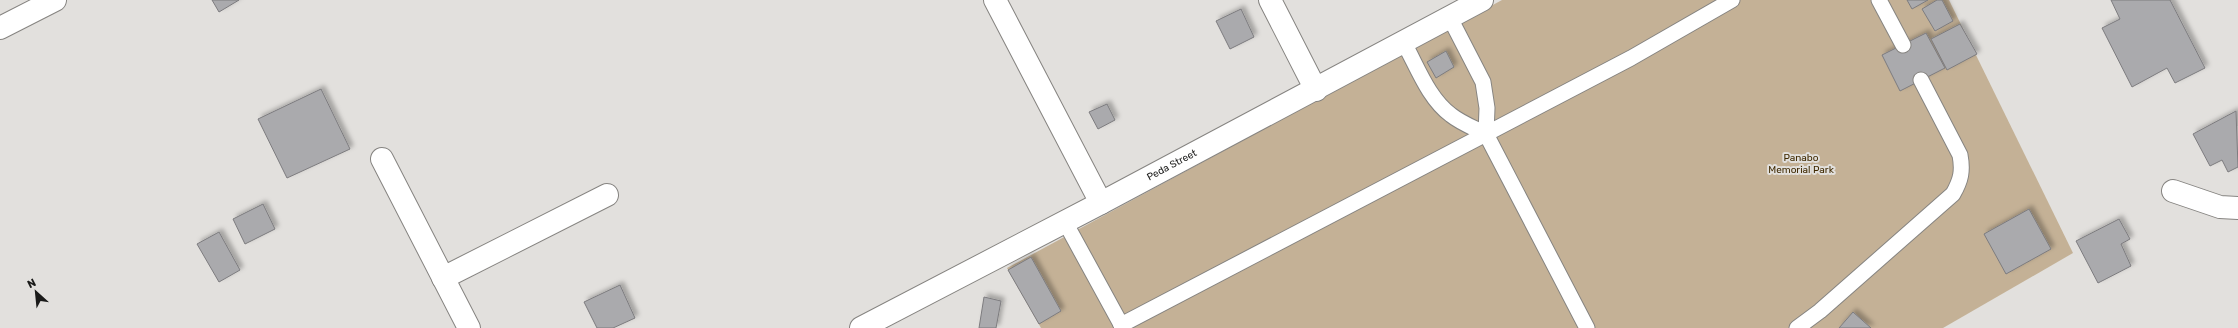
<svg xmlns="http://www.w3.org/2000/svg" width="2238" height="328" font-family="Rubik,sans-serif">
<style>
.green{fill:#c4b196}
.building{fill:#aaaaad;stroke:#7d7c7f;filter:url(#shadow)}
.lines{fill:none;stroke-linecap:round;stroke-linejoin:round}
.service-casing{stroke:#868481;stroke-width:17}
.minor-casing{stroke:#868481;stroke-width:24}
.service{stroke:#fff;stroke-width:15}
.minor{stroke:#fff;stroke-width:22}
.labels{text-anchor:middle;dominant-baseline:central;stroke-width:4;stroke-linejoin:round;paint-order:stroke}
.park-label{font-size:10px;fill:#3f2900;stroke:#e2e0dd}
.street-label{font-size:10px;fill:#1a1a19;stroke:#e2e0dd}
</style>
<defs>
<filter id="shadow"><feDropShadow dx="3.5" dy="-3.5" stdDeviation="2" flood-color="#0004"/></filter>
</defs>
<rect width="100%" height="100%" fill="#e2e0dd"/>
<!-- green -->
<path class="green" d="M1502 0H1949L2073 253 1943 328H1041L1007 268Z"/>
<!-- building -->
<g class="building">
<path d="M212 0H239L219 12Z"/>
<path d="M1907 0H1928L1912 9Z"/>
<path d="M1937 0H1942L1953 21 1935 31 1922 9Z"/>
<path d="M2111 0H2170L2205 68 2175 83 2167 68 2132 87 2102 28 2120 19Z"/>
<path d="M1241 9 1254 37 1230 49 1216 21Z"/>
<path d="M1960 24 1977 54 1947 70 1931 39Z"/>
<path d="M1926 33 1945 68 1900 91 1882 55Z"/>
<path d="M1446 51 1454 67 1436 78 1427 62Z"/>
<path d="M321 89 350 149 287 178 258 119Z"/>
<path d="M1107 104 1115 120 1098 129 1089 112Z"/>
<path d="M2236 111 2238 167 2228 172 2222 160 2210 166 2193 134Z"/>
<path d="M263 204 275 229 245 244 233 219Z"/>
<path d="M2029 209 2051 249 2006 274 1984 234Z"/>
<path d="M2119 219 2130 239 2121 244 2131 266 2098 283 2076 241Z"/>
<path d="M219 232 240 270 219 282 197 244Z"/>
<path d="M1031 257 1061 311 1039 324 1008 270Z"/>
<path d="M620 285 635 318 613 328H597L584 302Z"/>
<path d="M984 297 1001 301 996 328H979Z"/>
<path d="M1853 312 1871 328H1839Z"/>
</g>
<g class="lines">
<!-- service casing -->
<g class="service-casing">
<g id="service">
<path d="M1879 0 1903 45"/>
<path d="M1450 18 1483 82 1487 108 1486 134 1587 328"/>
<path d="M1404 43C1417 66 1428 98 1451 115 1461 123 1474 128 1486 134"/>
<path d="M1065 222 1123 328"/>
<path d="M1121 325 1631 58 1732 0"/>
<path d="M1797 328 1820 311 1953 194C1961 180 1963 171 1960 155L1921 80"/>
</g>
</g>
<!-- minor casing -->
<g class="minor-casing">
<g id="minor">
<path d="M995 0 1101 203"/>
<path d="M1270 0 1316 90"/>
<path d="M0 28 55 0"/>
<path d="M382 159 469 328"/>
<path d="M2173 191 2220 207 2238 208"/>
<path d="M443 278 607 195"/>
<path id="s1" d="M861 328 1101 203 1482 0"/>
</g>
</g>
<!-- service -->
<use href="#service" class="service"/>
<!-- minor -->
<use href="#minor" class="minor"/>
</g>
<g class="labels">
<!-- park labels -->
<g class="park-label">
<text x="1801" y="158">Panabo<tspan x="1801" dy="12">Memorial Park</tspan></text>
</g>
<!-- street labels -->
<g class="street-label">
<text stroke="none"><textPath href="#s1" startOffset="351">Peda Street</textPath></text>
</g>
</g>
<!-- north arrow -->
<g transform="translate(36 292) rotate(333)" stroke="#e2e0dd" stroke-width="3" paint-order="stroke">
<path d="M0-3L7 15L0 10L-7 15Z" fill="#1a1a19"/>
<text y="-6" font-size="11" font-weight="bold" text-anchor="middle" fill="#1a1a19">N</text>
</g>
</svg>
